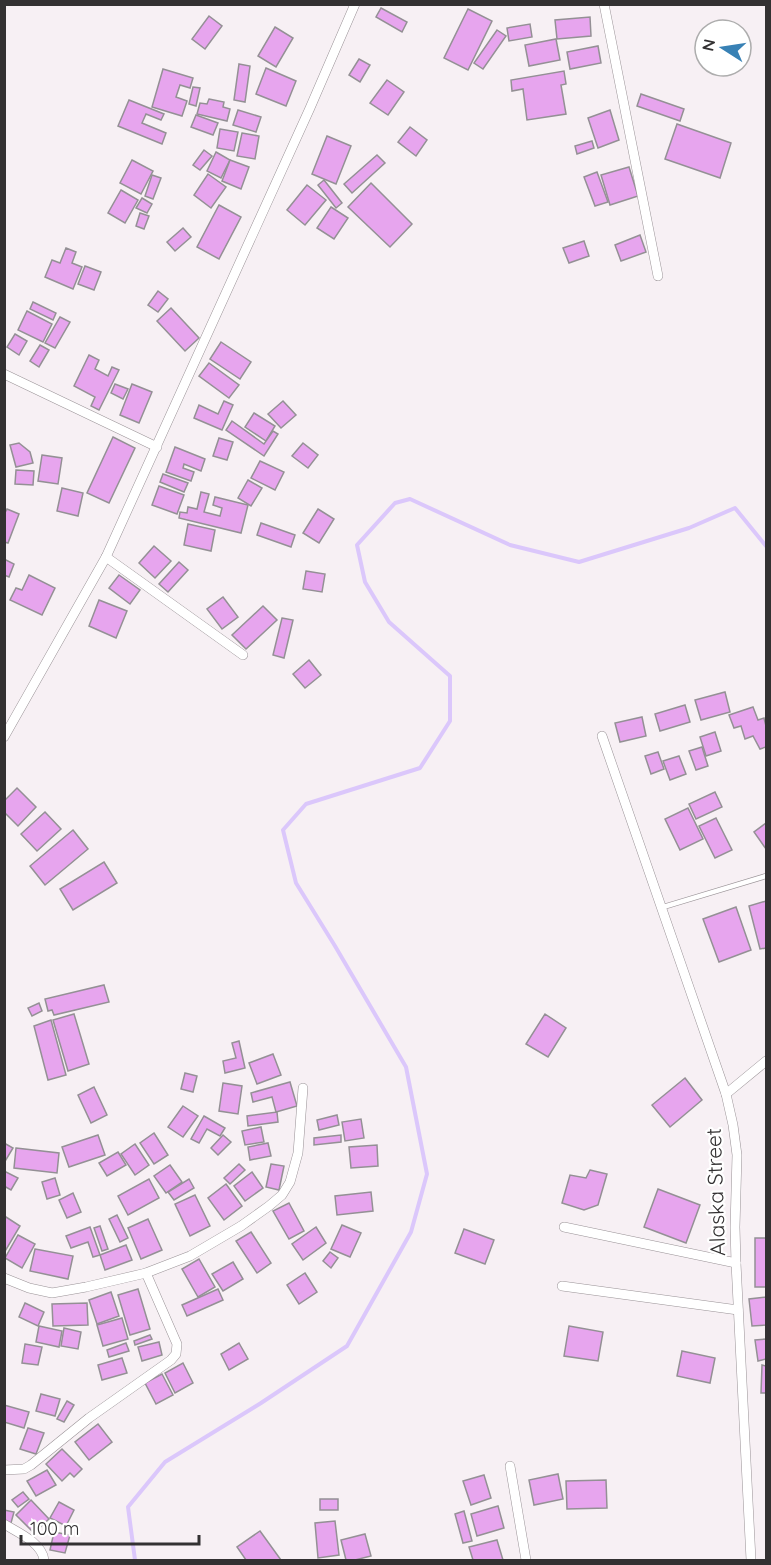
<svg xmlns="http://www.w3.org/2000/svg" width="771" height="1565" font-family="Quicksand,sans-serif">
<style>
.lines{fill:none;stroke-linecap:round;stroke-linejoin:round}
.stream{stroke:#dbc7fb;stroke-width:4}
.building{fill:#e7a5ee;stroke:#949095;stroke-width:1.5}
.lane-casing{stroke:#9a9397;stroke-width:6}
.street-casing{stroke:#9a9397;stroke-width:10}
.lane{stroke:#fff;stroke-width:4.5}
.street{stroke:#fff;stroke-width:9}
.labels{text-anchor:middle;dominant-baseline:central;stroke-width:4.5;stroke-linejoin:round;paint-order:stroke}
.street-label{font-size:21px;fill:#333132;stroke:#fff}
</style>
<rect width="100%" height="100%" fill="#f7f0f4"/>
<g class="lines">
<!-- stream -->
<path class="stream" d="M135 1560 128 1507 165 1462 261 1403 347 1346 411 1232 427 1174 406 1067 335 946 296 883 283 830 306 804 420 768 450 721V676L389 622 365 582 357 545 395 503 410 499 510 545 579 562 689 528 735 508 766 546"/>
</g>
<!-- building -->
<g class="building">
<path d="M381 8 407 22 402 32 376 17Z"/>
<path d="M468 9 492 21 468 70 444 58Z"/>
<path d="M209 16 222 26 205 49 192 39Z"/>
<path d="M590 17 591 36 557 39 555 20Z"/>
<path d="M530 24 532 37 509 41 507 28Z"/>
<path d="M275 27 293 38 276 67 258 56Z"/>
<path d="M497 30 506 36 483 69 474 63Z"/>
<path d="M556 39 560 60 529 66 525 45Z"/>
<path d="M598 46 601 63 570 69 567 52Z"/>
<path d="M359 59 370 65 360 82 349 75Z"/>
<path d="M239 64 250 66 245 102 234 100Z"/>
<path d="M266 68 296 81 286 106 256 94Z"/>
<path d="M163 69 193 78 190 88 180 85 176 97 187 101 182 116 152 107Z"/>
<path d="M564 71 566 84 561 85 566 114 527 120 523 89 512 91 511 80Z"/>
<path d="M387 80 404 92 388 115 370 103Z"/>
<path d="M193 87 200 88 196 106 189 104Z"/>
<path d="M641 94 684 109 680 121 637 106Z"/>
<path d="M209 99 224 102 223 107 230 109 227 121 197 114 200 103 207 104Z"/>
<path d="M129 100 164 114 161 120 146 114 142 123 166 133 162 144 118 126Z"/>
<path d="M238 110 261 117 256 132 233 125Z"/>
<path d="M610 110 619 140 598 148 588 118Z"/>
<path d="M196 115 218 123 213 135 191 127Z"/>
<path d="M677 124 731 143 720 178 665 159Z"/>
<path d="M410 127 427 140 416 156 398 142Z"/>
<path d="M220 129 238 132 234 151 217 148Z"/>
<path d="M242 133 259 136 255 159 237 156Z"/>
<path d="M327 136 351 146 336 184 312 174Z"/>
<path d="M592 141 594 148 577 154 575 146Z"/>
<path d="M204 150 212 156 200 170 193 165Z"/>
<path d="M216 152 230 160 221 178 207 171Z"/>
<path d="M377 155 385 163 352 193 344 184Z"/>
<path d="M132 160 153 171 141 194 120 183Z"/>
<path d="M230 160 249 167 241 189 222 181Z"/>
<path d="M629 167 638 196 610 205 601 175Z"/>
<path d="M597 172 608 202 595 206 584 177Z"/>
<path d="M208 174 226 187 211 208 194 195Z"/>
<path d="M152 175 161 178 153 199 145 196Z"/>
<path d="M324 180 342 203 336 208 318 185Z"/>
<path d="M371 183 412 224 390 247 348 207Z"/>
<path d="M307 185 326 200 305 225 287 210Z"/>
<path d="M121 190 138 200 125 223 108 213Z"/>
<path d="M142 198 152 204 147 213 136 208Z"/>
<path d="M219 205 241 217 219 259 197 247Z"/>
<path d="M331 207 348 218 334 239 317 228Z"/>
<path d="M140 213 149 216 144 229 136 226Z"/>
<path d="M183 228 191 237 175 251 167 242Z"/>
<path d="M640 235 646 252 621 261 615 245Z"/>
<path d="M584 241 589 256 569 263 563 248Z"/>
<path d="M66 248 76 252 72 263 82 267 73 289 45 277 52 260 60 263Z"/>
<path d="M85 266 101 272 94 290 78 284Z"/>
<path d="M158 291 168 299 158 312 148 305Z"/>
<path d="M33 302 56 313 53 320 30 309Z"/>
<path d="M171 308 199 338 185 351 157 321Z"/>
<path d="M27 311 52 324 43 342 18 330Z"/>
<path d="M60 317 70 322 55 348 45 343Z"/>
<path d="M15 334 27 341 19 355 7 347Z"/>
<path d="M221 342 251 362 240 379 210 359Z"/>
<path d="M40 345 49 350 39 367 30 361Z"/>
<path d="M89 355 99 360 95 369 108 376 112 367 119 370 99 410 91 406 95 397 74 386Z"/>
<path d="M209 363 239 385 229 398 199 376Z"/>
<path d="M115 384 128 389 123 399 111 393Z"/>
<path d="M132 384 152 392 139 423 120 415Z"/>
<path d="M224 401 233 405 222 430 194 418 199 405 218 414Z"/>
<path d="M283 401 296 415 281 428 268 414Z"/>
<path d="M254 413 275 426 266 441 245 427Z"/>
<path d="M232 421 264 444 273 431 278 434 264 456 226 430Z"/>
<path d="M113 437 135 448 109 503 87 493Z"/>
<path d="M219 438 233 442 227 460 213 456Z"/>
<path d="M19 443 30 452 33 463 16 467 10 445Z"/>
<path d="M303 443 318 455 308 468 292 456Z"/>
<path d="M175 447 205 459 201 471 184 464 183 468 194 472 191 481 166 472Z"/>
<path d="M42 455 62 458 58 484 38 481Z"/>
<path d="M260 461 284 472 275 490 251 478Z"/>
<path d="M16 470 34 471 33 485 15 484Z"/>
<path d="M163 474 188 483 184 492 160 482Z"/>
<path d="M248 480 262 488 251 506 238 498Z"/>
<path d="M159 486 184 495 177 514 152 505Z"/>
<path d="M62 488 83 493 78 516 57 511Z"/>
<path d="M201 492 209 494 204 512 220 516 222 508 213 505 215 497 248 505 241 533 179 518 180 512 187 513 188 507 197 509Z"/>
<path d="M7 509 19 514 8 543 4 542V514Z"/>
<path d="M318 509 334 519 319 543 303 533Z"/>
<path d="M261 523 295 535 291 547 257 535Z"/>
<path d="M188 524 215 530 211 551 184 545Z"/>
<path d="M154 546 171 561 155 578 139 563Z"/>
<path d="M4 559 14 564 9 577 4 575Z"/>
<path d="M179 562 188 570 168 592 159 584Z"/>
<path d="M306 571 325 574 322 592 303 589Z"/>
<path d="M29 575 55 588 42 615 10 600 16 588 22 590Z"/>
<path d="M119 575 140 590 130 604 109 588Z"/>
<path d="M223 597 238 617 222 629 207 609Z"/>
<path d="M99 600 127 611 116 638 89 626Z"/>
<path d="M263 606 277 620 246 649 232 635Z"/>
<path d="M282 618 293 620 284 658 273 655Z"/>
<path d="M309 660 321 675 305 688 293 674Z"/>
<path d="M725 692 730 712 701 720 695 700Z"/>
<path d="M685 705 690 722 660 731 655 714Z"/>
<path d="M753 707 758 720 764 718 766 726V747L760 749 753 736 745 739 741 726 734 728 729 715Z"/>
<path d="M642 717 646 736 620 742 615 723Z"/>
<path d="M715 732 721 751 706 756 700 737Z"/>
<path d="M702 747 708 766 696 770 689 751Z"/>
<path d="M658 752 664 769 651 774 645 756Z"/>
<path d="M679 756 686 774 670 780 663 761Z"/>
<path d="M17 788 36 807 18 826 4 812V801Z"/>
<path d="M715 792 722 807 696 819 689 804Z"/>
<path d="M688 808 703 839 680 850 665 819Z"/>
<path d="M45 812 61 829 37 851 21 834Z"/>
<path d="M716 818 732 850 715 858 699 826Z"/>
<path d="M766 823V849L754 832Z"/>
<path d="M73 830 88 849 45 885 30 866Z"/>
<path d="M104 862 117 883 73 910 60 889Z"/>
<path d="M766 901V948L760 949 749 906Z"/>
<path d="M736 907 751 950 719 962 703 919Z"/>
<path d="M104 985 109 1002 54 1015 52 1010 48 1011 45 999Z"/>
<path d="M39 1003 42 1011 32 1016 28 1008Z"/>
<path d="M74 1014 89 1064 68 1071 53 1020Z"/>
<path d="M545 1014 566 1028 548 1057 526 1044Z"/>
<path d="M51 1020 66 1075 48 1080 34 1026Z"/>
<path d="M239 1041 245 1068 225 1073 223 1061 236 1058 232 1043Z"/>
<path d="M273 1054 281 1075 257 1084 249 1063Z"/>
<path d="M185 1073 197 1076 193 1092 181 1089Z"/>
<path d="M685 1078 702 1100 670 1127 652 1105Z"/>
<path d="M290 1082 297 1106 276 1112 272 1097 253 1102 251 1093Z"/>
<path d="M223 1083 242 1086 238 1114 219 1111Z"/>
<path d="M94 1087 107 1115 91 1123 78 1095Z"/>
<path d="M183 1106 198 1116 183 1137 168 1127Z"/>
<path d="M277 1112 278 1122 248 1126 247 1116Z"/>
<path d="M337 1115 339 1125 319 1130 317 1120Z"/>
<path d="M204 1116 225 1128 220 1136 207 1129 199 1143 191 1139Z"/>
<path d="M361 1119 364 1138 345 1141 342 1122Z"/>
<path d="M261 1127 264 1142 245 1145 242 1131Z"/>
<path d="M154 1133 168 1155 154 1164 140 1143Z"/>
<path d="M98 1135 105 1155 69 1167 62 1147Z"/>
<path d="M223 1135 231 1142 218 1155 211 1148Z"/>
<path d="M341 1135V1142L314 1145V1138Z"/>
<path d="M4 1143 13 1148 4 1163Z"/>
<path d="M268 1143 271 1156 250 1160 248 1147Z"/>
<path d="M135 1144 149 1165 135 1175 121 1154Z"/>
<path d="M377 1145 378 1166 351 1168 349 1147Z"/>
<path d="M16 1148 59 1153 57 1173 14 1168Z"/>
<path d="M118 1152 126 1165 107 1176 99 1163Z"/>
<path d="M239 1164 245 1170 230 1184 224 1178Z"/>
<path d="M271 1164 284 1166 279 1190 266 1187Z"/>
<path d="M170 1165 182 1182 166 1193 154 1176Z"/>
<path d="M590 1170 607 1174 598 1205 584 1210 562 1203 570 1175 586 1178Z"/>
<path d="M4 1171 18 1178 11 1190 4 1186Z"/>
<path d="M252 1172 263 1188 245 1201 234 1186Z"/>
<path d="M55 1178 60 1195 47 1199 42 1182Z"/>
<path d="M149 1179 159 1198 128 1215 118 1196Z"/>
<path d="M189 1179 194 1188 174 1200 168 1192Z"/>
<path d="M226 1184 242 1206 224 1220 208 1198Z"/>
<path d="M658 1189 700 1205 686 1243 644 1227Z"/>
<path d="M371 1192 373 1211 337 1215 335 1196Z"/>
<path d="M73 1193 81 1212 67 1218 59 1200Z"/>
<path d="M195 1195 210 1226 190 1236 175 1204Z"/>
<path d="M289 1203 304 1231 289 1239 273 1211Z"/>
<path d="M117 1215 128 1238 120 1242 109 1219Z"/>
<path d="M6 1217 20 1226 4 1253V1219Z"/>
<path d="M148 1219 162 1250 141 1259 128 1228Z"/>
<path d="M342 1225 361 1233 350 1257 331 1249Z"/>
<path d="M100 1226 108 1249 102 1251 94 1228Z"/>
<path d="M90 1227 100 1255 93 1257 88 1242 71 1248 66 1236Z"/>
<path d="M316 1227 326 1243 303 1260 292 1244Z"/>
<path d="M464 1229 494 1240 485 1264 455 1253Z"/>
<path d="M251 1232 271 1263 257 1273 236 1241Z"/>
<path d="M18 1235 35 1244 22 1268 5 1258Z"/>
<rect x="755" y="1238" width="11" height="49"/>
<path d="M126 1245 132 1260 105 1270 100 1255Z"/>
<path d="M35 1249 73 1256 68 1279 30 1271Z"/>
<path d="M330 1252 338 1258 331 1268 323 1261Z"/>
<path d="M199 1259 215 1287 198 1297 182 1269Z"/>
<path d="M233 1262 243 1279 223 1291 212 1274Z"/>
<path d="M305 1273 317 1292 299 1304 287 1285Z"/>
<path d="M138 1289 150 1329 130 1335 118 1295Z"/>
<path d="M218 1289 223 1300 187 1316 182 1305Z"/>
<path d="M111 1292 119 1316 97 1324 89 1300Z"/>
<path d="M766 1297V1325L752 1326 749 1299Z"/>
<path d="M25 1303 44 1312 38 1326 19 1317Z"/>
<path d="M87 1303 88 1325 53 1326 52 1304Z"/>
<path d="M122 1318 128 1339 103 1346 97 1325Z"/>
<path d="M39 1326 62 1331 59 1347 36 1342Z"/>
<path d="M569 1326 603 1332 598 1361 564 1356Z"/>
<path d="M64 1328 81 1332 78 1349 61 1346Z"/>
<path d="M150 1335 152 1339 135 1345 134 1341Z"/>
<path d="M766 1339V1359L758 1361 755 1340Z"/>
<path d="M159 1342 162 1355 142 1361 138 1347Z"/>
<path d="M126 1343 129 1351 109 1357 107 1350Z"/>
<path d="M239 1343 248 1359 229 1370 221 1354Z"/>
<path d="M25 1344 42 1347 38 1365 22 1363Z"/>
<path d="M682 1351 715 1358 710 1383 677 1376Z"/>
<path d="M122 1358 127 1373 102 1380 98 1365Z"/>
<path d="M183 1363 193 1383 175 1393 165 1373Z"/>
<path d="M762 1365 766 1366V1393H761Z"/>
<path d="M162 1374 173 1395 156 1404 145 1383Z"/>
<path d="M41 1394 60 1399 55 1416 36 1411Z"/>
<path d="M67 1401 74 1405 64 1422 57 1419Z"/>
<path d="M4 1405 29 1412 24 1428 4 1422Z"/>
<path d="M98 1424 112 1442 89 1460 75 1442Z"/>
<path d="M28 1428 44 1433 36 1454 20 1449Z"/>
<path d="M62 1449 82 1469 74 1477 70 1473 62 1481 46 1464Z"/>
<path d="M47 1470 56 1485 36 1496 27 1481Z"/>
<path d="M558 1474 563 1499 534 1505 529 1480Z"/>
<path d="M484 1475 491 1498 471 1505 463 1481Z"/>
<path d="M606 1480 607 1508 567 1509 566 1481Z"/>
<path d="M23 1492 29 1499 18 1507 12 1500Z"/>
<rect x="320" y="1499" width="18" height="11"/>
<path d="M31 1500 49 1519 34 1533 16 1515Z"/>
<path d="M59 1502 74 1510 66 1526 50 1518Z"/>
<path d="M498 1506 504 1528 477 1536 471 1514Z"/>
<path d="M4 1510 14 1512 11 1523 4 1522Z"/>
<path d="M464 1511 472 1541 463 1543 455 1514Z"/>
<path d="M335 1521 339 1555 318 1558 315 1523Z"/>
<path d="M260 1531 281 1560H246L237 1547Z"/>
<path d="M54 1532 70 1535 65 1553 50 1550Z"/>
<path d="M365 1534 371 1556 355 1560H346L341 1540Z"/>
<path d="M497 1540 503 1560H473L469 1547Z"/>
</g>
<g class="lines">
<!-- lane casing -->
<g class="lane-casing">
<path id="lane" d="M660 908 766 876"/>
</g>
<!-- street casing -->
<g class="street-casing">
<g id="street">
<path d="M604 4 658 276"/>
<path d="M4 374 157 447"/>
<path d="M106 557 243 655"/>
<path d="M602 736 726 1094 733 1125 737 1155 735 1227 736 1263 751 1560"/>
<path d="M4 737 106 557 310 108 355 4"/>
<path d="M726 1094 766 1061"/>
<path d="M564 1227 736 1263"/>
<path d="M4 1278 29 1288 52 1293 86 1287 146 1273 190 1256 241 1226 269 1206 282 1195 290 1182 298 1153 303 1088"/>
<path d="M562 1286 738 1310"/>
<path d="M510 1466 526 1560"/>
<path d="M4 1470 24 1469 31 1465 89 1418 171 1360 176 1354 177 1344 146 1273"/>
<path d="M4 1524C19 1533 42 1543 44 1560"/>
</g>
</g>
<!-- lane -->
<use href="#lane" class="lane"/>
<!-- street -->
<use href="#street" class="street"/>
</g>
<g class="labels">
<!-- street labels -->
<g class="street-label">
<text transform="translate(715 1192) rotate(-92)">Alaska Street</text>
</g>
</g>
<!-- border -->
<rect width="771" height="1565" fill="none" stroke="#333132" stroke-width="12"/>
<!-- north arrow -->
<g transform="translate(723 48) rotate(282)"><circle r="28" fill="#ffffff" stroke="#adadad" stroke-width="1.5"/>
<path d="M0-4.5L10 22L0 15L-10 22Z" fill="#3881b5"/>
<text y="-9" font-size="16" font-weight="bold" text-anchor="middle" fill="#333132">N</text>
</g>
<!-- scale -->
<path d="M21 1535v9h178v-9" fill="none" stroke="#333132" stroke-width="3"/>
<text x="30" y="1535" font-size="18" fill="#333132" stroke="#ffffff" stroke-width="4.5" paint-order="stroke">100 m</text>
</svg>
